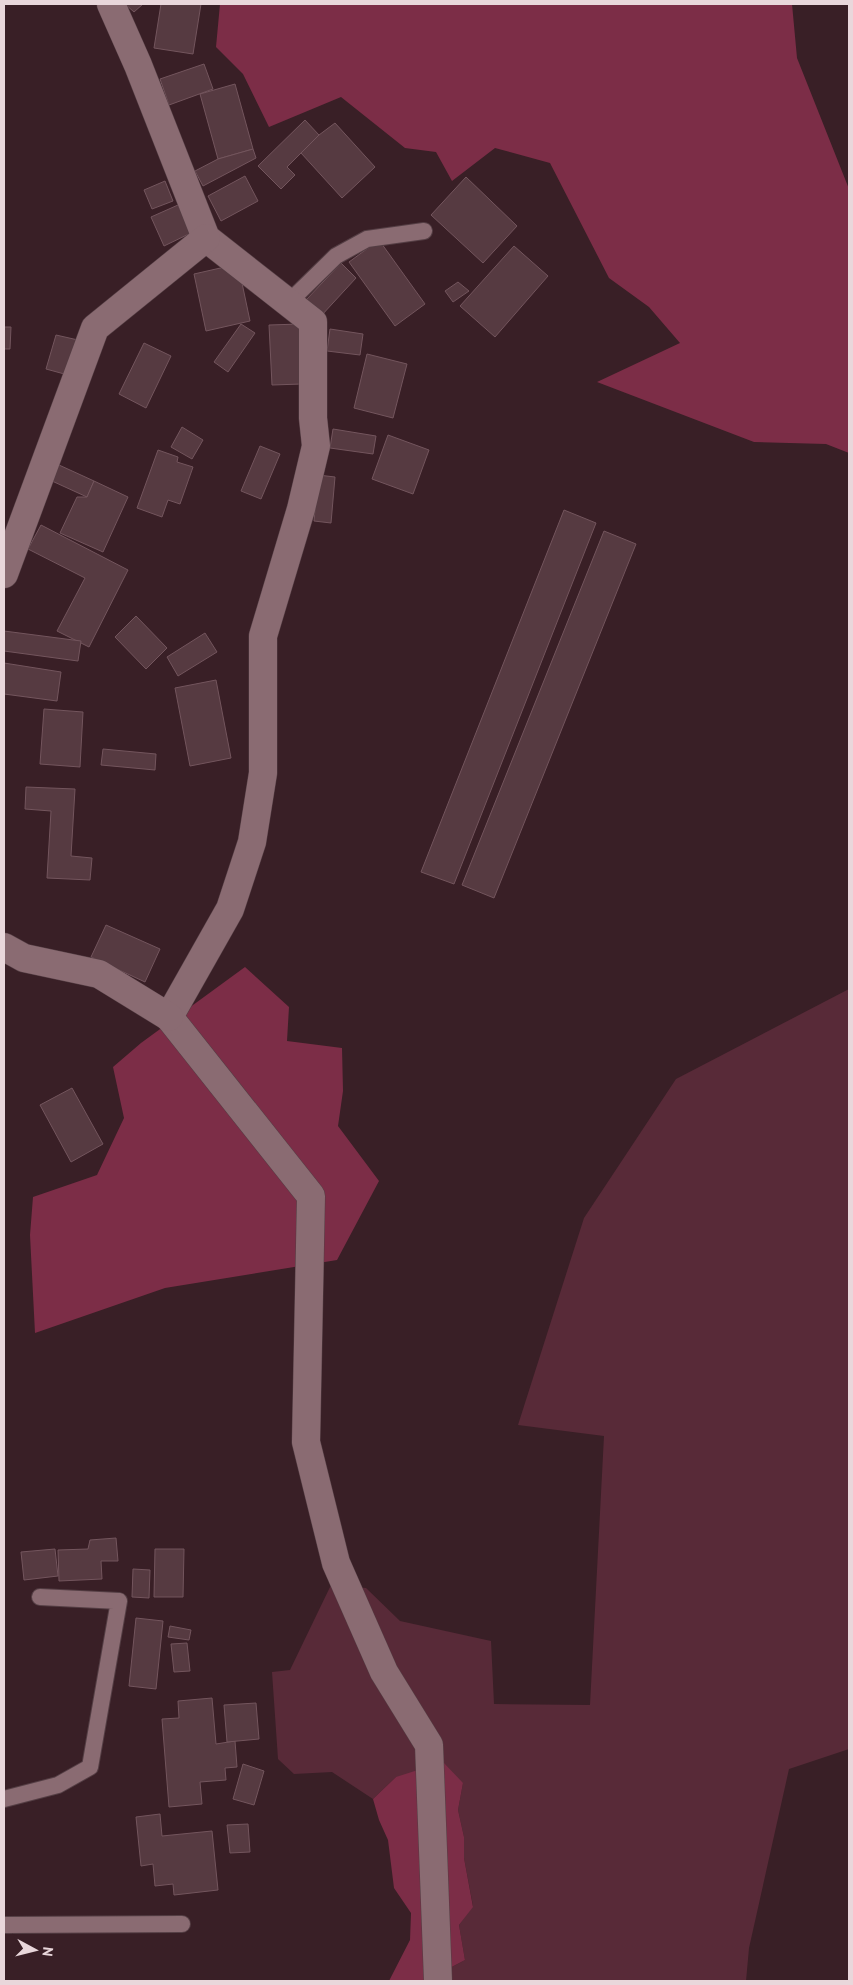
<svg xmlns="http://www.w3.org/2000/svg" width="853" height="1985" font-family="'PT Sans',sans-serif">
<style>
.green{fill:#582a38}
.forest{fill:#7c2d47}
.building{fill:#563a41;stroke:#73555d}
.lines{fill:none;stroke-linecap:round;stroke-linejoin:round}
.service-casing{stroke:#543e44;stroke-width:18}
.minor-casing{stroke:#543e44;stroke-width:29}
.service{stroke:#8a6b72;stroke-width:16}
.minor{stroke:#8a6b72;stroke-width:28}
</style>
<rect width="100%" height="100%" fill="#391f26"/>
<!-- green -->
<path class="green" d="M849 989V1749L789 1769 749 1948 746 1981H431L429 1979 465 1960 459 1925 473 1906 464 1858V1837L458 1810 463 1783 396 1777 373 1799 332 1772 294 1774 278 1759 272 1672 290 1670 331 1585 366 1588 400 1621 491 1641 494 1704 590 1705 604 1436 518 1425 584 1218 676 1079Z"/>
<!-- forest -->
<g class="forest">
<path d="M220 4H792L797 58 849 189V453L826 444 754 442 597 382 680 343 649 307 609 278 550 163 495 148 452 181 436 152 405 148 341 97 269 127 243 74 216 47Z"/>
<path d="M245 967 289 1007 287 1041 342 1048 343 1091 338 1126 379 1181 337 1260 165 1288 35 1333 30 1235 33 1197 97 1175 124 1118 113 1067 141 1043Z"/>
<path d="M443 1762 463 1783 458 1810 464 1837V1858L473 1907 459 1925 465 1960 429 1979 431 1981H389L410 1940 411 1913 394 1888 388 1840 379 1820 373 1799 396 1777Z"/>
</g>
<!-- building -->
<g class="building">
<path d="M125 4H143L134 12Z"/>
<path d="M161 4H201L193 54 154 48Z"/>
<path d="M204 64 213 89 169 105 160 79Z"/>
<path d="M235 84 253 149 218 159 200 94Z"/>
<path d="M305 120 319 135 287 167 295 175 281 189 258 166Z"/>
<path d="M335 123 375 167 342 198 301 153 319 135Z"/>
<path d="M253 149 256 158 203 186 195 171 218 159Z"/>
<path d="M245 176 258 201 221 221 208 196Z"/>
<path d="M466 177 517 226 483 263 431 215Z"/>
<path d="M165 181 173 201 152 209 144 190Z"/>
<path d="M178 205 191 233 164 246 151 217Z"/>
<path d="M379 240 425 304 395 326 349 262Z"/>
<path d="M514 246 548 276 495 337 460 306Z"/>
<path d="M341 263 356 278 321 316 305 301Z"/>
<path d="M238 264 250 321 206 331 194 274Z"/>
<path d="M458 282 469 291 453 302 445 291Z"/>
<path d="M241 324 255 333 228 372 214 362Z"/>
<path d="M300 324 302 384 272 385 269 325Z"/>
<path d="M4 327H11L10 349H4Z"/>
<path d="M330 329 363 334 360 355 327 351Z"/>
<path d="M56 335 78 340 68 375 46 369Z"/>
<path d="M144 343 171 356 146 408 119 394Z"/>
<path d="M367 354 407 364 393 418 354 408Z"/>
<path d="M182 427 203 440 192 459 171 447Z"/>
<path d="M333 429 376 436 373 454 330 448Z"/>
<path d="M388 435 429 450 413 494 372 479Z"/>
<path d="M260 446 280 454 261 499 241 491Z"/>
<path d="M158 450 178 457 177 462 193 467 180 504 168 500 162 517 137 508Z"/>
<path d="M59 465 94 481 87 497 52 481Z"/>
<path d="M318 475 335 477 331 523 314 521Z"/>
<path d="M94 481 128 497 103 552 60 533 77 497H87Z"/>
<path d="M564 510 596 523 454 884 421 872Z"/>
<path d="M41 525 128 570 89 647 57 631 85 578 28 549Z"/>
<path d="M604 531 636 544 494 898 462 885Z"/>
<path d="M136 616 167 648 146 669 115 637Z"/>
<path d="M4 631 81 641 78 661 4 651Z"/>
<path d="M205 633 217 652 178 676 167 657Z"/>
<path d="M4 663 61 672 57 701 4 694Z"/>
<path d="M216 680 231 758 190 766 175 688Z"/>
<path d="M44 709 83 712 80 767 40 764Z"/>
<path d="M103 749 156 754 155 770 101 765Z"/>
<path d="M26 787 75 789 71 856 92 858 90 880 47 878 51 811 25 809Z"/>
<path d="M106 925 160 949 145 982 91 957Z"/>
<path d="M72 1088 103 1144 71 1162 40 1105Z"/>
<path d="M116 1538 118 1561H101L102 1579 59 1581 58 1550 88 1549 90 1540Z"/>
<path d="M55 1549 58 1576 24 1580 21 1552Z"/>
<path d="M155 1549H184L183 1597H154Z"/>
<path d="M133 1569 150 1570 149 1598 132 1597Z"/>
<path d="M136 1618 163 1621 156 1689 129 1686Z"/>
<path d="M170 1626 191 1630 189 1640 168 1637Z"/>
<path d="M187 1643 190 1671 174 1672 171 1644Z"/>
<path d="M212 1698 216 1744 235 1741 237 1767 225 1768 226 1780 200 1782 202 1804 169 1807 162 1719 179 1718 178 1701Z"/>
<path d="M256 1703 259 1739 227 1742 224 1705Z"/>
<path d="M243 1764 264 1771 254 1805 233 1799Z"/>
<path d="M160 1814 162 1836 212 1831 218 1890 174 1895 173 1884 155 1886 153 1864 141 1866 136 1817Z"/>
<path d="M248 1824 250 1852 230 1853 227 1825Z"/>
</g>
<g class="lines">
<!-- service casing -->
<g class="service-casing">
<g id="service">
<path d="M288 303 336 256 367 239 424 231"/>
<path d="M4 1799 58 1785 90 1767 119 1601 40 1597"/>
<path d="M4 1925 182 1924"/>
</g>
</g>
<!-- minor casing -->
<g class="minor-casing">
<g id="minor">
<path d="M111 4 138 65 206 238 313 322V418L316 446 301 509 263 636V773L252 842 230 909 169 1017 311 1196 306 1442 336 1563 384 1672 429 1745 438 1981"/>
<path d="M4 574 95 328 206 238"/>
<path d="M4 947 24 958 99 974 169 1017"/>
</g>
</g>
<!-- service -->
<use href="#service" class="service"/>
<!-- minor -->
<use href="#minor" class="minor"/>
</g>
<!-- border -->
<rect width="853" height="1985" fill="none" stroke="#e9d7db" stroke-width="10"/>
<!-- north arrow -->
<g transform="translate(35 1950) rotate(97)" stroke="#391f26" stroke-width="4" paint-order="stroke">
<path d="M0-4L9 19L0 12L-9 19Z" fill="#e9d7db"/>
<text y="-8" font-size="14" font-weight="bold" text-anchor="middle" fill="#e9d7db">N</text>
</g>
</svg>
